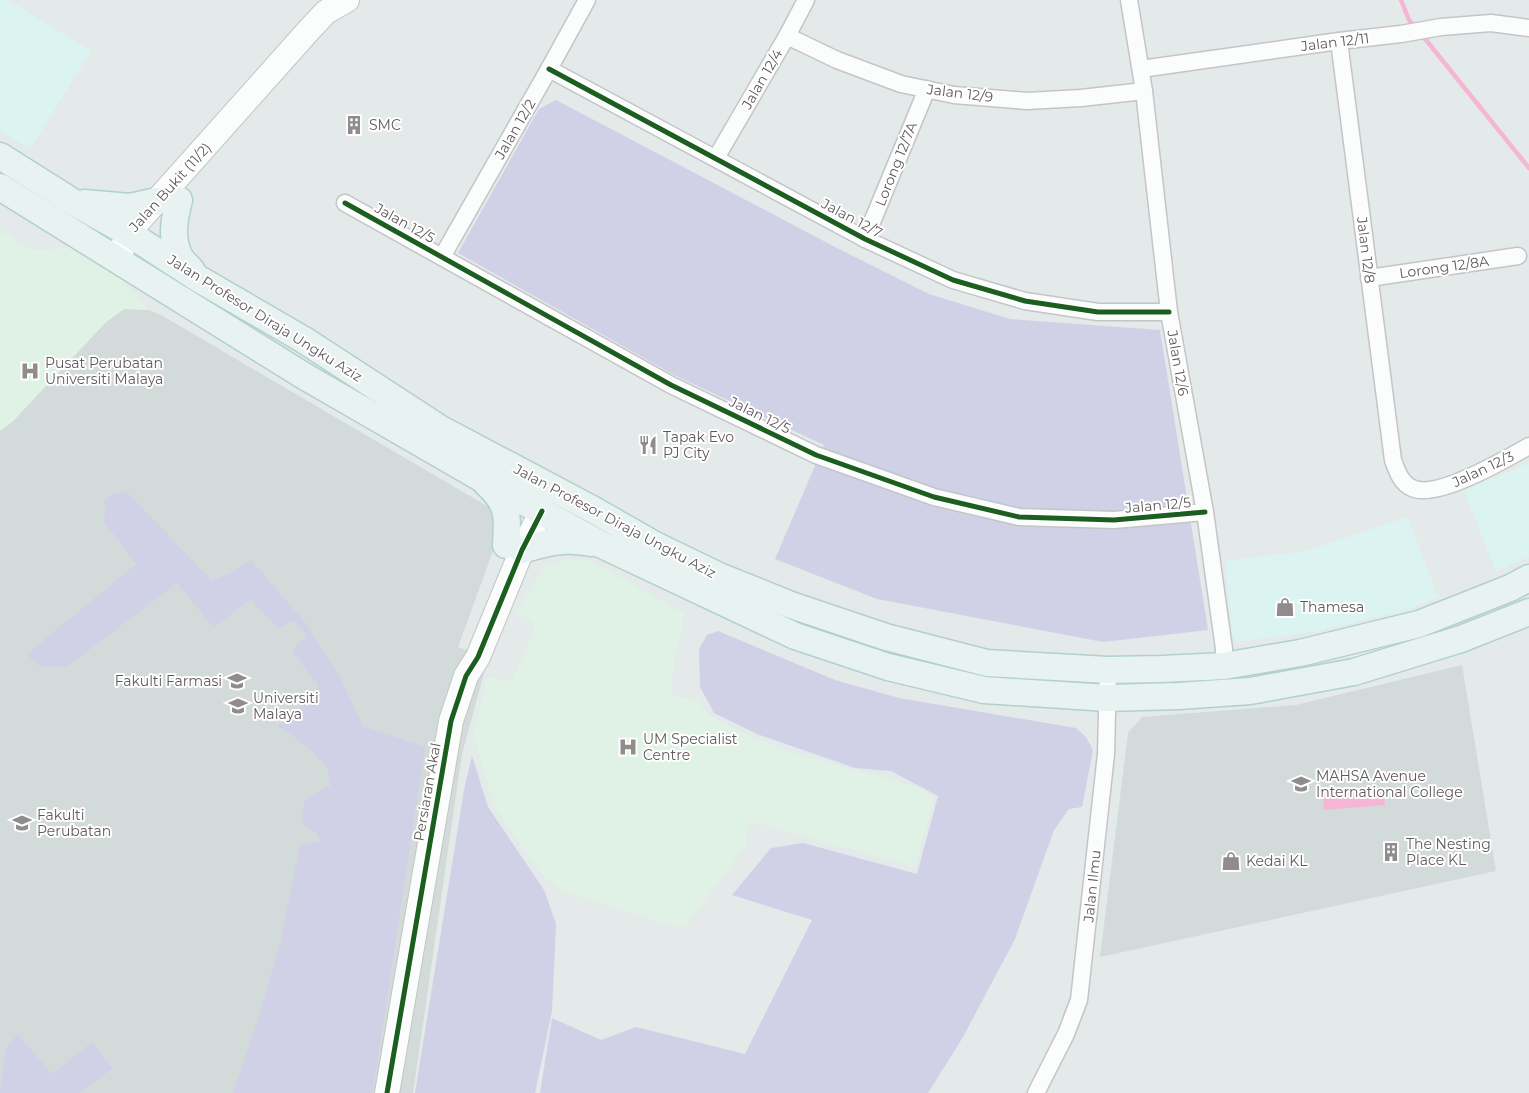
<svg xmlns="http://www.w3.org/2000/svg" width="1529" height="1093" font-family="Montserrat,sans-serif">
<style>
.commercial{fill:#dcf4f1}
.education{fill:#d3dbda}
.medical{fill:#e0f2e5}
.green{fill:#d0d1e6}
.water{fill:#f6b5d5}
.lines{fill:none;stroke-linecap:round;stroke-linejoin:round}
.stream{stroke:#f6b5d5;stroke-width:4.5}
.street-casing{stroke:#c4c5c6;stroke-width:19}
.secondary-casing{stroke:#c4c5c5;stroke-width:26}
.primary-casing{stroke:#b1d1cb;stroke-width:29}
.street{stroke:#fbfcfc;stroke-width:16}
.secondary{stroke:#fbfcfc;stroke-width:24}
.primary{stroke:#e7f2f1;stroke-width:26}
.cycleway-casing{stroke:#fff;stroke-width:8}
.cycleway{stroke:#1b5e20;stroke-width:5}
.labels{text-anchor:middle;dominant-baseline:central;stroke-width:4;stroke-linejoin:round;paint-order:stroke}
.street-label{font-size:14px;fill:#62595c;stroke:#fff}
.poi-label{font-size:14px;fill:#62595c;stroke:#fff;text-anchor:start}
</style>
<rect width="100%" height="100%" fill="#e4e9e9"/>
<!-- commercial -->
<g class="commercial">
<path d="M0 0H8L91 51 30 149 0 131Z"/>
<path d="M1529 462V557L1496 572 1464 490 1512 471Z"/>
<path d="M1408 517 1438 597 1407 610 1313 632 1237 642 1232 634 1225 561 1307 551Z"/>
</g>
<!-- education -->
<g class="education">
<path d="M124 309 149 310 161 315 492 509 497 540 458 647 488 658 462 754 413 1093H0V431L13 421 106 322Z"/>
<path d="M1462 665 1496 871 1100 957 1128 733 1142 717 1296 705Z"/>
</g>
<!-- medical -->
<g class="medical">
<path d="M0 230 18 243 29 249 40 250 76 247 106 262 149 310 124 309 106 322 13 421 0 431Z"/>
<path d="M567 559 592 561 684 614 673 669 671 696 697 700 709 715 755 739 803 756 918 787 934 798 915 867 749 821 745 846 734 862 684 927 655 920 563 892 542 875 494 806 473 733 487 677 512 681 536 625 517 612 543 568Z"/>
</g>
<!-- green -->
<g class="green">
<path d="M556 100 837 248 929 294 1010 319 1160 330 1208 630 1103 642 877 599 775 559 824 445 674 375 458 253 539 109Z"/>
<path d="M127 492 212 581 229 573 251 560 308 626 342 681 363 726 425 747 374 1085 372 1093H233L257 1023 281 939 300 844 321 842 316 833 302 823 305 799 331 785 327 768 308 747 278 726 300 709 303 703 319 686 292 651 307 635 294 620 278 629 251 600 213 627 177 583 68 666 45 667 36 664 27 654 136 564 104 522 105 511 104 502 112 494Z"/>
<path d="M718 631 835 680 899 698 1076 728 1086 737 1093 750 1082 807 1069 809 1054 830 1015 939 963 1037 928 1093H540L552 1018 601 1040 636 1027 745 1054 812 920 732 895 771 848 803 843 917 874 938 796 891 771 855 768 757 734 714 713 700 687 699 649 707 635Z"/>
<path d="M472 756 488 807 544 890 556 924 552 1011 535 1093H415L464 790Z"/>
<path d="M18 1034 52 1074 92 1042 113 1068 79 1093H0L6 1048Z"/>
</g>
<!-- water -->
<path class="water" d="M1383 790 1385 805 1324 810 1323 795Z"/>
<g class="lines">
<!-- stream -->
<g class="stream">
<path d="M1401 0 1409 20 1415 27"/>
<path d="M1422 35 1529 168"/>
</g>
<!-- street casing -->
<g class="street-casing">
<g id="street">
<path d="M1129 0 1144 91 1169 312 1205 512 1224 649V666"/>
<path d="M787 36 837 60 901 84 954 95 1027 101 1081 98 1144 91"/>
<path d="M1339 41 1393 460C1397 471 1401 483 1412 488 1436 500 1506 459 1529 446"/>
<path d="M549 69 865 239 953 280 1025 301 1098 312H1169"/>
<path d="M1141 69 1339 41 1401 34 1441 27 1491 23 1529 28"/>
<path d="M716 158 787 36 806 0"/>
<path d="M345 203 671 385 816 455 934 497 1019 517 1114 520 1205 512"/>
<path d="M865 239 927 89"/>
<path d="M442 257 549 69 587 0"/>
<path d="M1369 278 1518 256"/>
<path d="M1036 1093 1066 1034 1079 1000 1106 754 1108 670"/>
</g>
</g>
<!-- secondary casing -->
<g class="secondary-casing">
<g id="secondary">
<path d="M118 260 128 233 136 224 309 30 326 12 347 0"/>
<path d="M387 1093 451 721 466 676 478 657 522 550 542 511"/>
</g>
</g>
<!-- primary casing -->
<g class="primary-casing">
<g id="primary">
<path d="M0 156 73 202 128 233 199 279 304 340 439 428 592 509 655 545 719 576 791 605 886 637 987 663 1108 670 1162 669 1224 666 1300 653 1419 624 1510 588 1529 578"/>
<path d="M0 187 304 376 479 477 602 545 795 636 888 667 984 690 1107 698 1179 696 1250 691 1354 672 1461 639 1529 612"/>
<path d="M179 200C174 220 170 240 181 259 184 263 189 267 192 271"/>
<path d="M84 203 130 207 157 201"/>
<path d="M486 483C509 504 508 515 506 545"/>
<path d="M522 550C548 542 564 538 591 543"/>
</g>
</g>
<!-- street -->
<use href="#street" class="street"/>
<!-- secondary -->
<use href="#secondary" class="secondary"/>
<!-- primary -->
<use href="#primary" class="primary"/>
<!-- cycleway casing -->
<g class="cycleway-casing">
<g id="cycleway">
<path d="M549 69 865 239 953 280 1025 301 1098 312H1169"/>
<path d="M345 203 671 385 816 455 934 497 1019 517 1114 520 1205 512"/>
<path d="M387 1093 451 721 466 676 478 657 522 550 542 511"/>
</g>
</g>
<!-- cycleway -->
<use href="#cycleway" class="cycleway"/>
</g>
<!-- icons -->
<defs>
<g id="building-bare" transform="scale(1.5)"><path d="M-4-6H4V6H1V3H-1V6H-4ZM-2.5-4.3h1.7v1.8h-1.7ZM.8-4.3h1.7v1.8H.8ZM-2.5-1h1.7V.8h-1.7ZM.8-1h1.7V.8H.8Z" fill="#908b8d" stroke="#fff" stroke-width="2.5" paint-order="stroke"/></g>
<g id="hospital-bare" transform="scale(1.5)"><path d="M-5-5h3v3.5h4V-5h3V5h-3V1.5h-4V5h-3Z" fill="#908b8d" stroke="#fff" stroke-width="2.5" paint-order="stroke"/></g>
<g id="restaurant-bare" transform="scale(1.5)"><path d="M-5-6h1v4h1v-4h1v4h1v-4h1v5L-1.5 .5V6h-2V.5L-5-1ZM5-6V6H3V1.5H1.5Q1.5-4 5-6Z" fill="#908b8d" stroke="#fff" stroke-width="2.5" paint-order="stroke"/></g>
<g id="shop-bare" transform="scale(1.5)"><path d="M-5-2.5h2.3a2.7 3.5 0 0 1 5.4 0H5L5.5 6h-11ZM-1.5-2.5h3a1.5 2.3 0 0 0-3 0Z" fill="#908b8d" stroke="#fff" stroke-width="2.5" paint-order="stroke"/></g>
<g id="university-bare" transform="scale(1.5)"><path d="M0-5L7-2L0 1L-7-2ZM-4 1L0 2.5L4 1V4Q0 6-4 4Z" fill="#908b8d" stroke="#fff" stroke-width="2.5" paint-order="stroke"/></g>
</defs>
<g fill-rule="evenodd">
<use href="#building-bare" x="354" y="125"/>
<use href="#hospital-bare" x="30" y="371"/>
<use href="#restaurant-bare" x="648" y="445"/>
<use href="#shop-bare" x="1285" y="607"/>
<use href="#university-bare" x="237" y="681"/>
<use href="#university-bare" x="238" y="706"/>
<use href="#hospital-bare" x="628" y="747"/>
<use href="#university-bare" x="1301" y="784"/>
<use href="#university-bare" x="22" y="823"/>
<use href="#building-bare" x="1391" y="852"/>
<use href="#shop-bare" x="1231" y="861"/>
</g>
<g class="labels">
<!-- street labels -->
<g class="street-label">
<text transform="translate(1335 42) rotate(-7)">Jalan 12/11</text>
<text transform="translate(762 79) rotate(-60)">Jalan 12/4</text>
<text transform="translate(960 93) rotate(7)">Jalan 12/9</text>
<text transform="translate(515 129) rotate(-60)">Jalan 12/2</text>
<text transform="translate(896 164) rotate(-68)">Lorong 12/7A</text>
<text transform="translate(170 187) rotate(-48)">Jalan Bukit (11/2)</text>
<text transform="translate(852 218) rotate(28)">Jalan 12/7</text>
<text transform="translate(405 223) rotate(29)">Jalan 12/5</text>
<text transform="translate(1366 250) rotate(83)">Jalan 12/8</text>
<text transform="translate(1444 267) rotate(-8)">Lorong 12/8A</text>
<text transform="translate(265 318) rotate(32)">Jalan Profesor Diraja Ungku Aziz</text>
<text transform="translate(1178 363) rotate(80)">Jalan 12/6</text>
<text transform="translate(760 415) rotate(26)">Jalan 12/5</text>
<text transform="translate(1483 469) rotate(-25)">Jalan 12/3</text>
<text transform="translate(1158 505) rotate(-5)">Jalan 12/5</text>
<text transform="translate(615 521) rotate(28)">Jalan Profesor Diraja Ungku Aziz</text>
<text transform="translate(427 792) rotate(-80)">Persiaran Akal</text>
<text transform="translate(1092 886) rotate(-84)">Jalan Ilmu</text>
</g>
<!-- poi labels -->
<g class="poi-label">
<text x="369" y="125">SMC</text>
<text x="45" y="363">Pusat Perubatan<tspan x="45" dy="16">Universiti Malaya</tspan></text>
<text x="663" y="437">Tapak Evo<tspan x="663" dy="16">PJ City</tspan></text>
<text x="1300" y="607">Thamesa</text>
<text x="222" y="681" text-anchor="end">Fakulti Farmasi</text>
<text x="253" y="698">Universiti<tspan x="253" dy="16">Malaya</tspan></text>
<text x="643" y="739">UM Specialist<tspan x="643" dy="16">Centre</tspan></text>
<text x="1316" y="776">MAHSA Avenue<tspan x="1316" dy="16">International College</tspan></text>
<text x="37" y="815">Fakulti<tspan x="37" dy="16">Perubatan</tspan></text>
<text x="1406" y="844">The Nesting<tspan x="1406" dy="16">Place KL</tspan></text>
<text x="1246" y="861">Kedai KL</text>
</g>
</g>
</svg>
